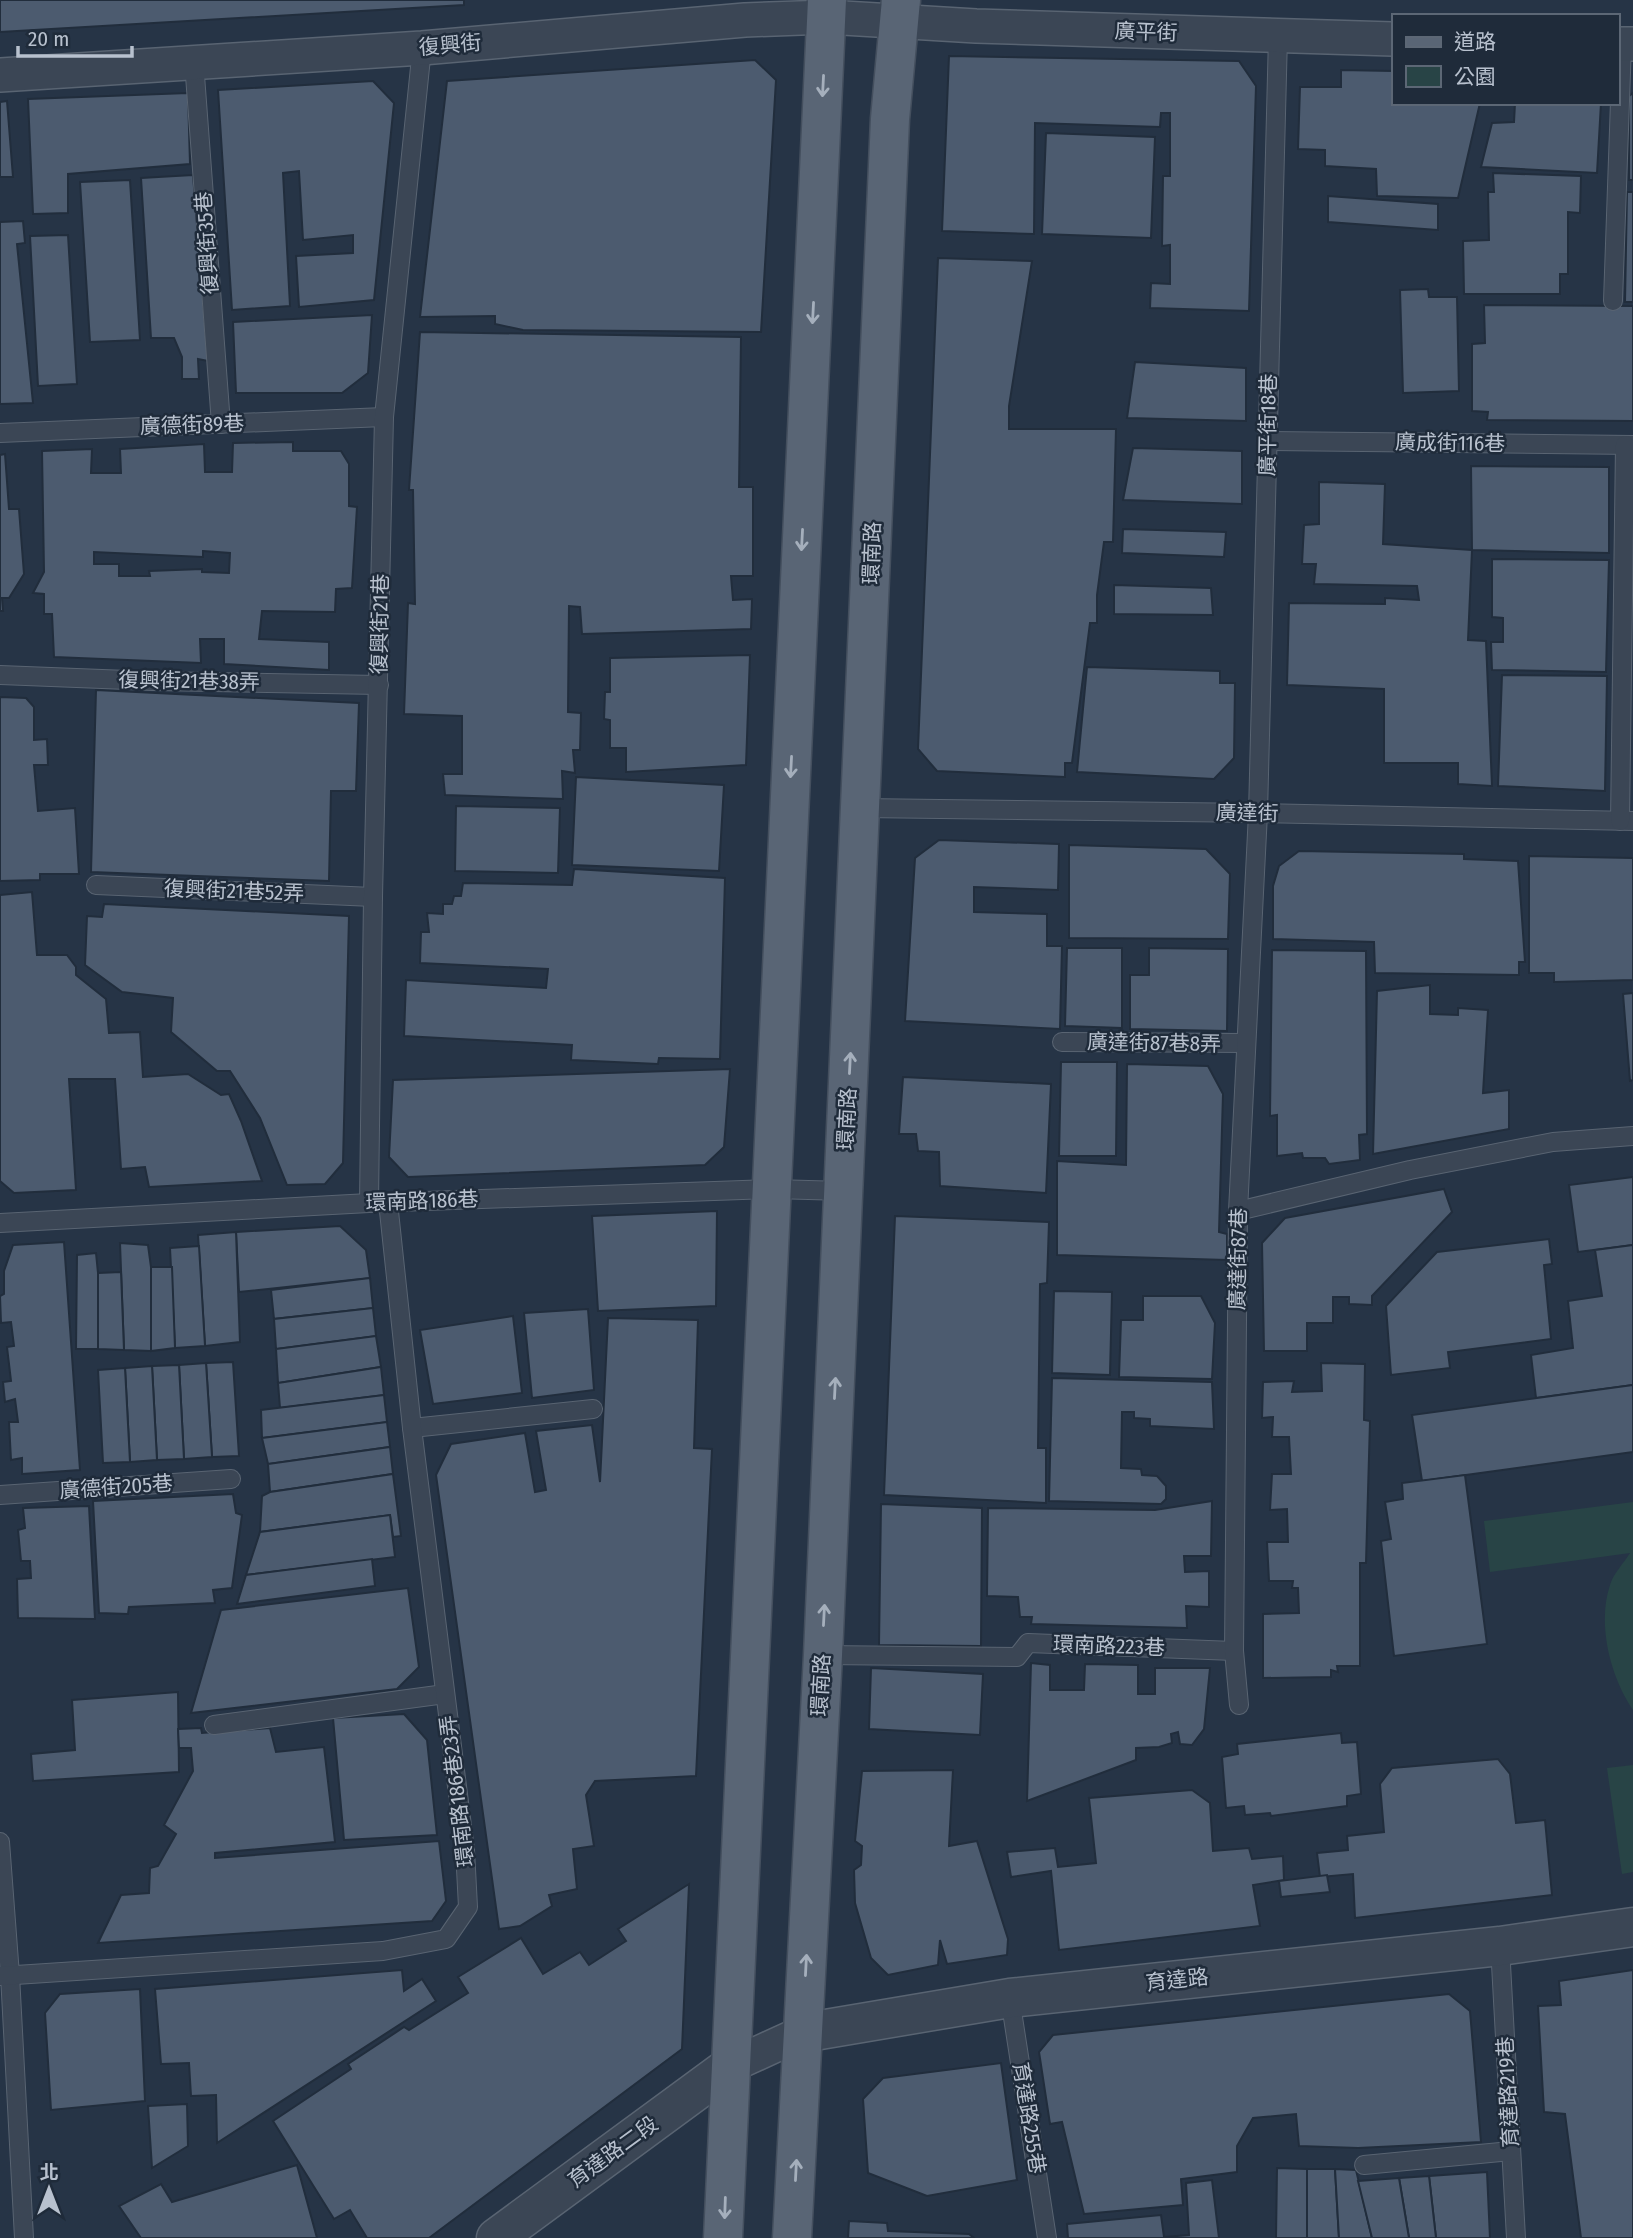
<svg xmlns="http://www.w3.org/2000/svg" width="1633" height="2238" font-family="'Fira Sans Condensed','Noto Sans TC',sans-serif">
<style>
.green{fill:#284446}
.building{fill:#4c5b6f;stroke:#212d3c;stroke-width:2;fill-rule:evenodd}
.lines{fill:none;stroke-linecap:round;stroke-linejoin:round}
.service-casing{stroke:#596472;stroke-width:20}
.minor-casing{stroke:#596472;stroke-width:36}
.tertiary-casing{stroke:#596472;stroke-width:41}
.primary-casing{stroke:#444f5e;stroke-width:41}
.service{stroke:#3b4655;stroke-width:18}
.minor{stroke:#3b4655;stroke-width:33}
.tertiary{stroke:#3b4655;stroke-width:38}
.primary{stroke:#596575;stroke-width:38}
.oneway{stroke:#a5afbc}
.labels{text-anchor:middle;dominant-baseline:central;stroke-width:5;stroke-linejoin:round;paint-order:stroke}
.street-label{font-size:21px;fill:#b8c1ce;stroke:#1f2b3a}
</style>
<rect width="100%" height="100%" fill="#263446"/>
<!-- green -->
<g class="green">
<path d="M1633 1502V1710C1610 1676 1597 1624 1610 1585 1613 1574 1624 1563 1630 1553L1490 1572 1484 1521Z"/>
<path d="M1633 1765V1872L1622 1874 1607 1768Z"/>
</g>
<!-- building -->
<g class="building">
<path d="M0 0H464V5L0 32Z"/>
<path d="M949 56 1239 61 1256 86 1249 311 1150 308 1151 283 1170 284V245L1162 246 1163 176H1170V113H1161L1160 127 1035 123 1034 234 942 231Z"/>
<path d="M755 60 776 80 761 332 523 330 495 324V316L420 317 447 81Z"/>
<path d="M1341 70 1393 71V103H1480L1458 198 1377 196 1376 169 1325 166V150L1298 149 1300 87H1341Z"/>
<path d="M373 81 394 103 374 300 299 307 296 256 353 253V235L303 240 299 171 283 173 290 306 232 310 218 90Z"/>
<path d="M188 93 190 164 68 174V213L33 214 28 99Z"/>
<path d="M1633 93V180H1629V96Z"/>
<path d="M7 101 13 177H0V102Z"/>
<path d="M1515 103H1601L1597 173 1481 167 1492 123 1514 122Z"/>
<path d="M1046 133 1155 137 1151 238 1042 234Z"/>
<path d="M1493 173 1581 176 1580 213 1568 212V274H1560V294H1464L1463 241 1489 240 1488 192H1494Z"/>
<path d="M193 175 208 361 198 359 199 379H182V357L174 338H151L141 178Z"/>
<path d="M130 180 140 340 90 342 80 182Z"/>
<path d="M1627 192H1633V302H1625Z"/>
<path d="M1328 196 1438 204V230L1328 222Z"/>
<path d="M23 221 25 243 17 244 33 403 0 404V222Z"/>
<path d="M68 235 77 384 38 386 30 236Z"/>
<path d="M938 258 1032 261 1009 406V429H1116L1113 542H1104L1097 595V623H1090L1072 763H1065V777L937 771 918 749Z"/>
<path d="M1428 289 1429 297H1457L1459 391 1403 393 1400 290Z"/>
<path d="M1484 305 1633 306V421L1487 420 1488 412 1472 411V344L1485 343Z"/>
<path d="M372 315 368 373 342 393H236L233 322Z"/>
<path d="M420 332 741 337 739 487H753V576H731L733 600 752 599 751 629 582 634 580 607 569 606 568 712 581 713 580 750H573L575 773 562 771 563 799 445 795 443 774H462V716L404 714 408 603 415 604 413 490H409Z"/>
<path d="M1135 362 1246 368V421L1127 418Z"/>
<path d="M293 442V451H341L349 464V506L357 507 352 588 336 589 335 612 262 611 259 639 329 642V670L224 664V639H200L201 663 54 657 52 614H44V594L33 593 44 572 42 451 92 449 91 473H121L120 449 204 444 205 472H232L233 443ZM203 551 230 553 229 573 202 572V569L149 571 150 576H119V564H94V552L203 557Z"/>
<path d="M1133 448 1242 451V504L1123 500Z"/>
<path d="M5 454 9 509H19L24 574 9 598H2L3 611H0V455Z"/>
<path d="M1471 466 1609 467V553L1472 550Z"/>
<path d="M1319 482 1385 484 1383 544 1472 550 1468 640 1486 641 1492 786 1458 784V763H1384V689L1287 685 1289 603 1385 604V598L1419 600 1417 586 1314 584 1316 564H1302L1304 525 1319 524Z"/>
<path d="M1123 529 1226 532 1224 557 1122 553Z"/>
<path d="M1492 559 1609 560 1606 672 1492 670 1491 642H1503V618L1492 617Z"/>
<path d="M1114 585 1211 588 1213 615 1114 614Z"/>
<path d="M750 655 746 765 626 772V748H610V720L604 719 605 692H610V658Z"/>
<path d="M1087 667 1220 671V683H1235L1234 758 1214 779 1077 772Z"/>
<path d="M1502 675 1607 676 1605 791 1498 786Z"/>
<path d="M96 690 359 703 356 791H331L329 881 91 872Z"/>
<path d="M0 697 26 698 34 707V740L47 739 48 765H34L38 811 75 808 79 874H40V880L0 881Z"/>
<path d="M576 777 724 785 719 871 572 865Z"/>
<path d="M456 806 560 808 558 873 455 871Z"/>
<path d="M939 840 1059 844 1058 890 974 887V912L1047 914V946H1062L1060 1029 905 1021 915 858Z"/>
<path d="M1069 845 1206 849 1230 874 1228 939 1069 938Z"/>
<path d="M1299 851 1464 854V859L1518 861 1525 962H1519V975L1375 973 1374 942 1273 939V886L1279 866Z"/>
<path d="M1529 856 1633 858V980L1554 982V973H1529Z"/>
<path d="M574 869 725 878 720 1059 659 1058 658 1064 571 1060 572 1045 404 1036 406 980 546 988 548 969 420 963 421 932H429L427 913 443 914V904H452L454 896H461L463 883 572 885Z"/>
<path d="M32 892 37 955H67L76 967V975L106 999 109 1033 140 1032 143 1077 188 1074 221 1095 229 1094 241 1121 262 1181 149 1187 145 1167 121 1169 115 1079H69L76 1190 14 1193 0 1181V895Z"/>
<path d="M104 904 349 916 343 1163 325 1184 287 1185 260 1118 230 1071H217L171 1032 173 998 122 992 85 965 87 916 102 917Z"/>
<path d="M1067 948H1122V1028L1065 1026Z"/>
<path d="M1149 948 1228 949 1227 1031 1130 1029V975H1149Z"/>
<path d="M1272 950 1366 951 1367 1134 1359 1135 1360 1160 1329 1164 1325 1158H1303L1302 1153 1277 1156V1115L1270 1116Z"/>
<path d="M1430 985V1014L1458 1015V1008L1488 1010 1483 1093 1509 1090V1129L1373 1154 1377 991Z"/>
<path d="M1633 993V1080L1630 1081 1623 994Z"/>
<path d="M1061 1062H1117L1116 1156H1059Z"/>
<path d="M1127 1064 1208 1066 1223 1094 1219 1232 1227 1234V1260L1057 1255V1161L1126 1165Z"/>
<path d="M730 1069 724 1147 705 1165 408 1177 389 1157 393 1080Z"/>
<path d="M903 1077 1051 1084 1046 1193 940 1186 939 1152 918 1151 916 1134H899Z"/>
<path d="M1633 1177V1245L1578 1252 1569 1185Z"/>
<path d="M1444 1189 1452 1212 1372 1296V1305L1349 1304V1297H1333V1323H1307V1351H1264L1262 1243 1285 1218Z"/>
<path d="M717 1211 716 1306 598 1311 592 1216Z"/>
<path d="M895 1216 1049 1222 1047 1283 1040 1284 1038 1448H1046V1503L884 1495Z"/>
<path d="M340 1226 366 1250 370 1278 239 1292 236 1232Z"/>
<path d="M236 1232 240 1342 205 1346 198 1235Z"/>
<path d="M1549 1239 1552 1264 1544 1265 1551 1339 1448 1352 1450 1368 1391 1375 1386 1306 1437 1252Z"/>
<path d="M64 1242 80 1470 22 1474V1458L11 1460 9 1422H18L15 1399 5 1402 3 1382 11 1381 7 1347 14 1346 11 1322 1 1323 0 1296 4 1294V1271L13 1245Z"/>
<path d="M120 1243 148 1245 151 1267V1351L124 1350Z"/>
<path d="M1633 1245V1385L1536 1398 1531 1355 1573 1348 1568 1301 1602 1296 1595 1250Z"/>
<path d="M199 1246 205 1346 175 1348 170 1248Z"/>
<path d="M96 1253 98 1273V1349H76L77 1255Z"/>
<path d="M151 1267H172L175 1348 151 1351Z"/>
<path d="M121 1272 124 1350 98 1349V1273Z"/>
<path d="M370 1278 373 1308 274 1319 271 1290Z"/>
<path d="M1054 1291 1112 1292 1110 1375 1052 1373Z"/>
<path d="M1143 1296H1201L1215 1323 1212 1379 1119 1377 1121 1320H1143Z"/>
<path d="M373 1308 376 1336 276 1349 274 1319Z"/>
<path d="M588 1309 594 1390 532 1398 524 1313Z"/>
<path d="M513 1316 522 1393 433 1404 420 1330Z"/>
<path d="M608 1318 698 1320 694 1448 712 1449 696 1776 595 1781 586 1795 594 1846 573 1849 577 1889 549 1895 552 1906 520 1926 499 1929 436 1475 451 1444 525 1433 535 1492 546 1490 536 1431 592 1425 600 1482Z"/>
<path d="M376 1336 381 1367 278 1383 276 1349Z"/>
<path d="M233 1362 239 1456 212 1457 206 1363Z"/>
<path d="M206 1363 212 1457 184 1459 179 1365Z"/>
<path d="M1321 1363 1365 1364 1364 1420 1370 1421 1366 1563H1360V1666H1337L1338 1672 1331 1670V1677L1263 1678V1614L1299 1613 1298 1588H1292L1293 1581H1269L1267 1542H1288L1287 1509 1270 1510 1272 1474H1291L1289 1437H1272L1273 1417 1262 1418 1263 1382 1294 1381 1292 1392 1322 1391Z"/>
<path d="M179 1365 184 1459 157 1460 152 1366Z"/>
<path d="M152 1366 157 1460 130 1462 125 1368Z"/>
<path d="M381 1367 384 1395 280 1408 278 1383Z"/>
<path d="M125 1368 130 1462 103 1463 98 1370Z"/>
<path d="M1052 1378 1212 1382 1214 1429 1150 1426V1419L1134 1418V1412H1122L1121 1468 1141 1469 1142 1475 1157 1476 1166 1486V1499L1161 1504 1049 1501Z"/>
<path d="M1633 1385V1452L1422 1481 1412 1415Z"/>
<path d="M384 1395 387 1422 262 1438 261 1410Z"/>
<path d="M387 1422 390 1447 268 1464 262 1438Z"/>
<path d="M390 1447 393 1474 270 1492 268 1464Z"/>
<path d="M393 1474 401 1536 393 1537 390 1515 260 1532 262 1496 270 1492Z"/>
<path d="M1465 1475 1487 1644 1394 1656 1381 1541 1391 1539 1385 1502 1403 1499 1402 1483Z"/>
<path d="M233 1494 236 1513 242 1515 232 1588 213 1590 215 1603 129 1607 128 1614 99 1613 93 1501Z"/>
<path d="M1212 1501 1211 1556H1184L1185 1572 1209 1571V1607L1186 1606 1187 1628 1031 1624 1032 1617H1020L1018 1597 987 1596 988 1508 1155 1510Z"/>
<path d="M881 1504 982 1508 981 1646 879 1645Z"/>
<path d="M89 1506 95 1619 18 1618 17 1579 31 1578 30 1561H21L18 1530 25 1528 23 1508Z"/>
<path d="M390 1515 395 1557 246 1575 260 1532Z"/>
<path d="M372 1559 375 1586 237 1604 246 1575Z"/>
<path d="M408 1588 419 1667 397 1689 191 1713 221 1610Z"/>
<path d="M1031 1663 1050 1665V1690H1084L1085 1664 1138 1665V1694H1155V1668H1210L1204 1729 1192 1745 1180 1744 1178 1732 1171 1734 1172 1743 1159 1747 1136 1748V1760L1027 1801Z"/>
<path d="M871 1668 983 1674 980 1735 869 1729Z"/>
<path d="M178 1692 179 1772 33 1781 31 1754 75 1750 72 1700Z"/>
<path d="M404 1714 427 1740 437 1835 344 1840 333 1718Z"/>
<path d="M201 1728 202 1733 270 1728 276 1752 324 1747 335 1842 215 1853V1858L439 1841 446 1901 432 1921 98 1943 121 1895 149 1893 150 1868 158 1866 176 1834 164 1825 193 1771 191 1748H179L178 1729Z"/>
<path d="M1341 1733 1342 1743 1357 1742 1361 1794 1347 1796V1806L1271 1816 1270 1813 1245 1815 1244 1806 1226 1808 1222 1757 1238 1754 1237 1744Z"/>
<path d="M1498 1759 1510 1774 1516 1823 1545 1820 1552 1895 1355 1918 1353 1874 1320 1877 1317 1853 1348 1850 1347 1836 1384 1832 1380 1784 1392 1768Z"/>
<path d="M953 1770 949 1846 977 1841 1008 1939 1007 1955 947 1964 940 1940 938 1965 888 1975 871 1958 855 1903 854 1870 861 1865 862 1846 855 1841 862 1771Z"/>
<path d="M1192 1790 1210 1803 1213 1851 1249 1848 1252 1859 1283 1856 1284 1880 1253 1885 1260 1926 1059 1950 1051 1871 1011 1877 1007 1852 1055 1848 1058 1867 1096 1863 1089 1798Z"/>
<path d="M1327 1875 1330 1892 1281 1897 1279 1881Z"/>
<path d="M689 1884 682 2049 429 2238H367L350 2210 334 2219 273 2121 351 2069 348 2064 404 2027 409 2030 468 1993 458 1977 521 1938 543 1974 580 1952 589 1965 626 1941 618 1929Z"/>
<path d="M402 1970 404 1991 422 1979 436 2001 217 2143 216 2095 191 2096 189 2063 161 2064 155 1989Z"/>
<path d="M1633 1970V2238H1581L1565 2114 1544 2112 1538 2006 1561 2005 1559 1981Z"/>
<path d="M140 1989 145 2101 51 2110 45 2013 60 1994Z"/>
<path d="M1449 1994 1470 2011 1481 2142 1358 2148 1299 2146 1296 2114 1253 2118 1237 2146V2172L1181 2179 1183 2205 1084 2214 1062 2122 1050 2124 1039 2052 1053 2035Z"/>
<path d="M1001 2063 1017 2180 927 2196 868 2173 863 2099 883 2078Z"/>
<path d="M187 2104 188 2146 152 2168 148 2106Z"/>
<path d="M297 2165 317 2238H141L119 2206 161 2184 172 2202Z"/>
<path d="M1277 2168 1307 2169V2238H1276Z"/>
<path d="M1307 2169H1335L1339 2238H1307Z"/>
<path d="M1335 2169 1356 2170 1372 2238H1339Z"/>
<path d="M1487 2172 1490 2238H1436L1429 2176Z"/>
<path d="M1429 2176 1436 2238H1409L1399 2178Z"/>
<path d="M1399 2178 1409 2238H1372L1358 2181Z"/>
<path d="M1212 2180 1219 2238H1068L1067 2224 1161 2215 1164 2237 1189 2235 1186 2183Z"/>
<path d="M849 2221 887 2223 888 2231 969 2234 974 2238H848Z"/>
</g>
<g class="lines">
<!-- service casing -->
<g class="service-casing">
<g id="service">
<path d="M194 62 221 424"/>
<path d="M1613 301 1622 44"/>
<path d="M0 433 384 417"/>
<path d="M1268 441 1633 445"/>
<path d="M0 675 153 681 379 685"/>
<path d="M862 808 1258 813 1633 821"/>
<path d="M1620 821 1625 445"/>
<path d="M96 885 373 897"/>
<path d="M1062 1042 1246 1043"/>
<path d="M369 1203 373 897 384 417 422 48"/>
<path d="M1238 1211 1410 1170 1553 1142 1633 1136"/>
<path d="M0 1223 369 1203 773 1189 844 1191"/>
<path d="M412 1428 593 1409"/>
<path d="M0 1495 231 1479"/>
<path d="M823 1655 1017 1657 1028 1643 1234 1651"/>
<path d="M1239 1705 1234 1651 1238 1211 1258 813 1278 36"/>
<path d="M214 1725 445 1694"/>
<path d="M0 1842 10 1975 24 2238"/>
<path d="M1500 1946 1516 2238"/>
<path d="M0 1976 383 1951 446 1939 468 1907 465 1850 412 1428 388 1202"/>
<path d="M1010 1998 1047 2238"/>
<path d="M1364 2165 1511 2151"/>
</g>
</g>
<!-- minor casing -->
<g class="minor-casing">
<g id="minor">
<path d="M1617 44H1633"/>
<path d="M0 75 422 48 745 20 827 17 976 26 1393 39"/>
<path d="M730 2066 802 2033"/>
</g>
</g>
<!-- tertiary casing -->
<g class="tertiary-casing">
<g id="tertiary">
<path d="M802 2033 1010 1998 1500 1946 1633 1927"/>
<path d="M496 2238 730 2066"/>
</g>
</g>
<!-- primary casing -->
<g class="primary-casing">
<g id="primary">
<path d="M723 2238 827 0"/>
<path d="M792 2238 823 1655 890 119 901 0"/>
</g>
</g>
<!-- service -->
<use href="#service" class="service"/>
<!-- minor -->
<use href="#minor" class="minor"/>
<!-- tertiary -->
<use href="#tertiary" class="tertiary"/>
<!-- primary -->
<use href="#primary" class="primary"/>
</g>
<!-- one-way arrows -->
<defs><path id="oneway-shaft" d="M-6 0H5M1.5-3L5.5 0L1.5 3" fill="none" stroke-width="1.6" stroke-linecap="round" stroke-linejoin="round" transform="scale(1.75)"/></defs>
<g class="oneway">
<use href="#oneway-shaft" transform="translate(823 86) rotate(93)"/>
<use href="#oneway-shaft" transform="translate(813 313) rotate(93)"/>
<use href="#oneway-shaft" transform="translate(802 540) rotate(93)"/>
<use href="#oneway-shaft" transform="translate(791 767) rotate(93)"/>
<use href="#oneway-shaft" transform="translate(850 1063) rotate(-87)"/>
<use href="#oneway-shaft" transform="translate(835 1388) rotate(-87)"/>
<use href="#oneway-shaft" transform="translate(824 1615) rotate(-87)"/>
<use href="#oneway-shaft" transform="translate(806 1965) rotate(-87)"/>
<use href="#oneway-shaft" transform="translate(796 2170) rotate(-87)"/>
<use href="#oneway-shaft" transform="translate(725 2208) rotate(92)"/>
</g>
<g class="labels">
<!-- street labels -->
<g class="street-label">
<text transform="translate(1146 32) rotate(2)">廣平街</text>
<text transform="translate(450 45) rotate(-5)">復興街</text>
<text transform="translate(207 243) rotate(-94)">復興街35巷</text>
<text transform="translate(192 425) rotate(-2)">廣德街89巷</text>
<text transform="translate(1268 425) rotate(-89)">廣平街18巷</text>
<text transform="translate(1450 443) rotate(1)">廣成街116巷</text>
<text transform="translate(872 553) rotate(-88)">環南路</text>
<text transform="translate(380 624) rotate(-89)">復興街21巷</text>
<text transform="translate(189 681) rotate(1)">復興街21巷38弄</text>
<text transform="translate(1247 813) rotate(1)">廣達街</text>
<text transform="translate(234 891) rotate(2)">復興街21巷52弄</text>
<text transform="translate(1154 1043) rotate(1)">廣達街87巷8弄</text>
<text transform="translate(847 1119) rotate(-87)">環南路</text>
<text transform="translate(422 1201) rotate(-2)">環南路186巷</text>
<text transform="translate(1238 1259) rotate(-89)">廣達街87巷</text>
<text transform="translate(116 1487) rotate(-4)">廣德街205巷</text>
<text transform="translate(1109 1646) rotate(2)">環南路223巷</text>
<text transform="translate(821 1685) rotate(-87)">環南路</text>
<text transform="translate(457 1791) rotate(-97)">環南路186巷23弄</text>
<text transform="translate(1177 1980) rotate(-6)">育達路</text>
<text transform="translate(1508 2092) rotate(-93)">育達路219巷</text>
<text transform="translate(1029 2118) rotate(81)">育達路255巷</text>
<text transform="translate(613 2152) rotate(-36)">育達路二段</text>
</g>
</g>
<!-- legend -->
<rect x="1392" y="14" width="228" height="91" fill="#1f2b3a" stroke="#5c6775" stroke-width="2"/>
<rect x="1406" y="37" width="35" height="10" fill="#596575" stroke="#5c6775" stroke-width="2"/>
<text x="1454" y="49" font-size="21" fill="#b8c1ce">道路</text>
<rect x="1406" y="66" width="35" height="21" fill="#284446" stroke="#5c6775" stroke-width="2"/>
<text x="1454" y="84" font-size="21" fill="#b8c1ce">公園</text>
<!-- north arrow -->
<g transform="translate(49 2189)" stroke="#1f2b3a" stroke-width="5" paint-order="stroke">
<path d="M0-5L12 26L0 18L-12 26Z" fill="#b8c1ce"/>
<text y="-10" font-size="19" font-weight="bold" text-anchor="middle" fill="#b8c1ce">北</text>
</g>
<!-- scale -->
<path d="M18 46v10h114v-10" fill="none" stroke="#b8c1ce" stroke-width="3.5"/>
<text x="28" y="46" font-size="21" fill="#b8c1ce" stroke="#1f2b3a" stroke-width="5" paint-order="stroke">20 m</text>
</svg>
